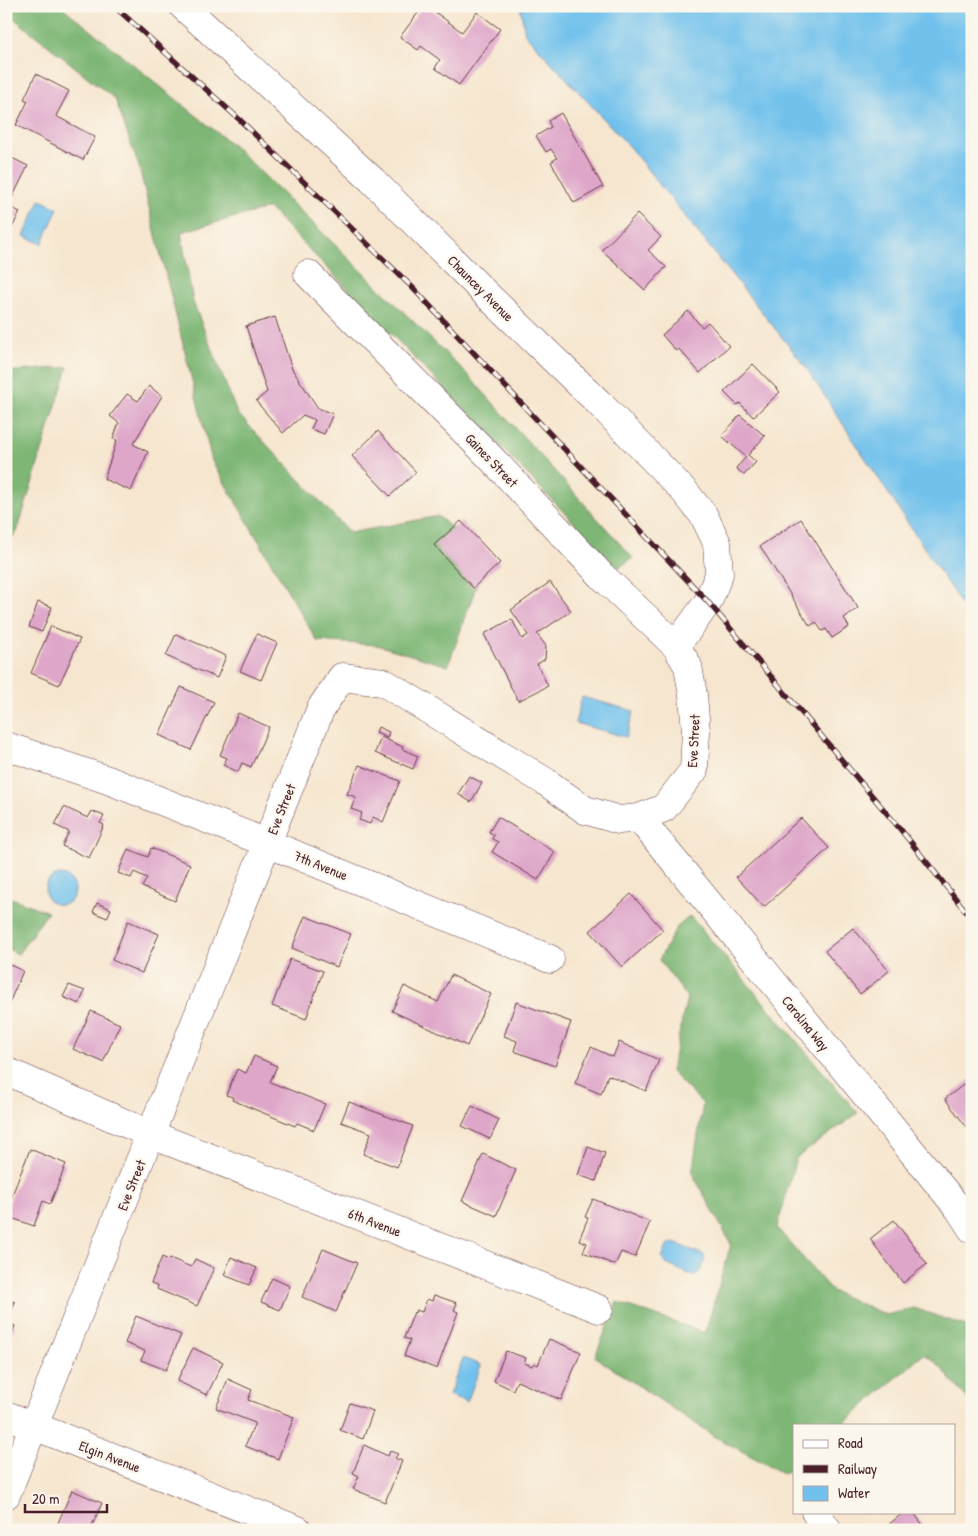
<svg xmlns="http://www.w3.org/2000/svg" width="978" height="1536" font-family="'Patrick Hand',sans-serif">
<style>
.forest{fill:#7db674;stroke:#646a50}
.water{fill:#71c1ec;stroke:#5e708c}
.building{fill:#dea6c9}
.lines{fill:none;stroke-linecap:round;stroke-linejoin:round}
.minor-casing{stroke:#643d44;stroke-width:29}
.minor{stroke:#fff;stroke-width:28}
.rail-casing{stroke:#4a1f2b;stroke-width:5.5}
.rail{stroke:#fbf7ec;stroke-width:4;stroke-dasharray:11;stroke-linecap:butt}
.labels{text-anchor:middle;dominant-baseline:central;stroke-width:4.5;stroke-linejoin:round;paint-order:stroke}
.street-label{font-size:14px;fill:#4a1f2b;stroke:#fbf7ec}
</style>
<rect width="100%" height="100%" fill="#fbf7ec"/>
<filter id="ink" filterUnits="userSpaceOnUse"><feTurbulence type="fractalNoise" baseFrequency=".02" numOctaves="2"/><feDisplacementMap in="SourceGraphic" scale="10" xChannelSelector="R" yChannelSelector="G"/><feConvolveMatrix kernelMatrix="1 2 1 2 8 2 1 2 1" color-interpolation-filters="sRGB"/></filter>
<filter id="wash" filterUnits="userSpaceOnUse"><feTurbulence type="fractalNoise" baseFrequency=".0096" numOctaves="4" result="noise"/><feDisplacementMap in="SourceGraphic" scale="20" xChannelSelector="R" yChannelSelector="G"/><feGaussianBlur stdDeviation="1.12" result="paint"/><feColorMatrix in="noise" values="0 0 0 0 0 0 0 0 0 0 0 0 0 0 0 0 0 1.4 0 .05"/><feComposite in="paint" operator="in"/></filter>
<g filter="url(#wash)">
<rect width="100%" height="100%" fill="#f6e6cf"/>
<!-- forest -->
<g class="forest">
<path d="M6 6H61L235 147 467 374 633 558 618 568 269 208 181 232 193 302 237 413 350 533 438 516 486 558 448 666 377 645 317 641 212 461 139 167 115 99 6 12Z"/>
<path d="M68 367 17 532 6 544V372Z"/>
<path d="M6 896 48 912 18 954 6 948Z"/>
<path d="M690 916 858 1113 796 1158 777 1228 832 1291 886 1315 914 1308 972 1328V1404L936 1362 924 1354 842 1425H794V1465L784 1474 714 1436 595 1357 617 1302 705 1333 731 1244 692 1173 703 1104 671 1072 687 997 659 960 676 928Z"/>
</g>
<!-- water -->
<g class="water">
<path d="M520 6H972V621L805 366 627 144 525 34Z"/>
<path d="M40 200 58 208 42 244 24 236Z"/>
<path d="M582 697 634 711 626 737 575 723Z"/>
<circle cx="60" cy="890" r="15"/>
<path d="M674 1243 704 1255C706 1263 701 1272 694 1276L666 1264 662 1258 668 1244Z"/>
<path d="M463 1358 481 1365 467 1402 449 1395Z"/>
</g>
<g id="blocks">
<!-- building -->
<g class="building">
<path d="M423 6H427L462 32 477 12 500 29 459 85 435 68 440 60 421 46 418 50 400 37Z"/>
<path d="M36 74 69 91 56 116 95 137 83 160 16 125 28 101 24 99Z"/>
<path d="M561 113 603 187 574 203 551 162 557 158 551 149 546 152 536 136 551 127 548 121Z"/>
<path d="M6 155 28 166 8 206 20 212 6 240Z"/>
<path d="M637 214 661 237 648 250 666 267 645 290 602 250Z"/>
<path d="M688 311 702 327 708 322 729 346 700 373 679 349 676 351 662 335Z"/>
<path d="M275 317 292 369 318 408 333 414 324 434 311 429 315 420 303 415 283 433 256 401 267 392 246 326Z"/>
<path d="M753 364 780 392 753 417 740 403 737 405 724 392Z"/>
<path d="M149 386 162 396 133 444 148 452 131 491 104 479 117 440 113 439 119 423 110 416 127 394 138 401Z"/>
<path d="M740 415 765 436 748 455 756 462 744 475 736 468 746 457 722 436Z"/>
<path d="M378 431 416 472 390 496 352 456Z"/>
<path d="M801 519 858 608 844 618 849 627 832 638 826 629 822 631 816 622 810 626 760 546Z"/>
<path d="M461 521 500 563 473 588 434 545Z"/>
<path d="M550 582 571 611 537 634 546 646 545 659 537 664 548 686 518 701 484 634 512 619 522 639 528 635 511 610Z"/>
<path d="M38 602 52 607 42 632 29 627Z"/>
<path d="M51 626 80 639 59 685 31 673Z"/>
<path d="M176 634 226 656 217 678 166 656Z"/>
<path d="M257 634 277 643 261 680 240 671Z"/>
<path d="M181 687 214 702 191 750 159 735Z"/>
<path d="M238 713 269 727 251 767 242 763 238 772 223 765 227 758 220 755Z"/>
<path d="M378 727 389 732 387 738 376 733Z"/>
<path d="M381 737 403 747 402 749 418 756 413 769 375 753Z"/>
<path d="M359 765 400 781 383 822 373 817 370 824 359 820 362 813 351 809 356 797 347 794Z"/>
<path d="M469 776 482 783 471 802 458 794Z"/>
<path d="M64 807 88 818 92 811 104 816 100 823 104 825 89 858 62 846 69 832 55 825Z"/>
<path d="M498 817 555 852 538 880 492 852 498 842 492 839 494 835 489 832Z"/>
<path d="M801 818 829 848 764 907 736 877Z"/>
<path d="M151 848 190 864 175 901 142 887 147 878 134 872 131 878 118 873 128 849 148 857Z"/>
<path d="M631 894 663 930 622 967 590 931Z"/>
<path d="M97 903 111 909 107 918 93 912Z"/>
<path d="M305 916 351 934 337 967 292 948Z"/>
<path d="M128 921 159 934 142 973 112 960Z"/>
<path d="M853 928 889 971 860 994 825 951Z"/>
<path d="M290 959 323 971 306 1019 272 1006Z"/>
<path d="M6 963 23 971 6 1010Z"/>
<path d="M451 975 491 994 467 1046 392 1011 404 986 438 1002Z"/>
<path d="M69 985 85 991 79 1004 63 997Z"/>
<path d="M516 1002 571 1022 555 1066 514 1051 517 1041 504 1036Z"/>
<path d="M91 1011 120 1024 103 1062 73 1049Z"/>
<path d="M619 1042 659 1060 646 1091 608 1075 601 1094 575 1083 591 1047 613 1057Z"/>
<path d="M254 1056 277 1066 270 1082 325 1104 314 1130 297 1123 295 1126 232 1100 233 1097 226 1095 237 1069 246 1073Z"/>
<path d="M972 1078V1134L945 1099Z"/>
<path d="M349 1102 413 1126 397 1167 363 1154 371 1133 341 1122Z"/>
<path d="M472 1106 499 1120 490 1139 462 1126Z"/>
<path d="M588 1147 605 1153 596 1181 578 1175Z"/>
<path d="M30 1149 66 1164 50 1204 43 1201 34 1226 6 1216V1211Z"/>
<path d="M483 1154 516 1170 496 1216 462 1201Z"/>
<path d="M593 1199 650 1222 635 1257 621 1252 615 1265 583 1252 587 1243 579 1240 588 1218 585 1217Z"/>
<path d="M894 1220 927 1264 903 1283 870 1239Z"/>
<path d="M323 1249 357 1263 336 1312 302 1297Z"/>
<path d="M162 1257 169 1260 170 1258 191 1267 195 1259 214 1268 197 1306 157 1289 158 1286 151 1283Z"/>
<path d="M231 1257 257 1268 249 1285 224 1275Z"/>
<path d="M272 1278 290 1286 280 1310 261 1302Z"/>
<path d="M434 1295 457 1303 454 1310 458 1312 437 1369 404 1356 410 1340 404 1338 414 1312 415 1313 416 1310 422 1312 427 1299 432 1301Z"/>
<path d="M6 1299 15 1302 7 1322 15 1326 8 1343H6Z"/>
<path d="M136 1316 181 1335 166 1370 141 1360 145 1351 125 1343Z"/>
<path d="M549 1339 581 1352 561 1400 517 1381 513 1390 494 1381 506 1351 526 1358 524 1363 532 1366 534 1363 538 1365Z"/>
<path d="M193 1348 223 1362 207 1395 177 1381Z"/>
<path d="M228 1379 252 1390 248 1400 294 1417 278 1459 245 1446 255 1423 216 1408Z"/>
<path d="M350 1403 373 1411 363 1439 340 1430Z"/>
<path d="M364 1445 388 1456 390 1451 398 1454 395 1458 402 1461 385 1502 353 1489 359 1476 353 1473Z"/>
<path d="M72 1490 102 1503 90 1530H55Z"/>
<path d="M904 1512H913L927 1530H882Z"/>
</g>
</g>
</g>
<g filter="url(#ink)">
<use href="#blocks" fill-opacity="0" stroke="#643d44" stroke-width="1"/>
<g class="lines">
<!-- minor casing -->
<g class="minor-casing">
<g id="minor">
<path d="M308 274 490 457 602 576 676 646"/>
<path d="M6 746 108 780 267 843 550 959"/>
<path d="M639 818 959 1209 972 1229"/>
<path d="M6 1071 152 1135 599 1309"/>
<path d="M6 1415 298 1530"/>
<path d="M6 1495 321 708 342 677 383 682 546 782 585 810 619 820 639 818 664 808 694 770 696 731 693 695 688 666 676 646 708 602 719 574 717 543 704 516 685 492 598 402 485 293 372 180 183 6"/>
<path d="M815 1512 828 1530"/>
</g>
</g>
<!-- minor -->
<use href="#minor" class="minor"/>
<!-- rail casing -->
<g class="rail-casing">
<path id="rail" d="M114 6 240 120 412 287 708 602 901 830 972 919"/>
</g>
<!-- rail -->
<use href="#rail" class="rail"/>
</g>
</g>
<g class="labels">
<!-- street labels -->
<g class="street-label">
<text transform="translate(481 288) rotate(45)">Chauncey Avenue</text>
<text transform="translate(492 460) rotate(46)">Gaines Street</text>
<text transform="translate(693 741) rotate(-87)">Eve Street</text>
<text transform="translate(281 809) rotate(-68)">Eve Street</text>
<text transform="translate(321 865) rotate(22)">7th Avenue</text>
<text transform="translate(806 1023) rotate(51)">Carolina Way</text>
<text transform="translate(131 1185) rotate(-68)">Eve Street</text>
<text transform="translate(375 1222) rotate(21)">6th Avenue</text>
<text transform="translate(110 1456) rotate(21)">Elgin Avenue</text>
</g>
</g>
<!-- margin -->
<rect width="978" height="1536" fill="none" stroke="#fbf7ec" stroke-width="25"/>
<!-- legend -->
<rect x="793" y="1424" width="162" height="90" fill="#fbf7ec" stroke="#b4a19f"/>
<rect x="803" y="1440" width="25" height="8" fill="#ffffff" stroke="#b4a19f"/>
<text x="838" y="1448" font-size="15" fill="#4a1f2b">Road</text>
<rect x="803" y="1465" width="25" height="8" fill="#4a1f2b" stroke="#b4a19f"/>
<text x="838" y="1474" font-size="15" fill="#4a1f2b">Railway</text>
<rect x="803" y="1486" width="25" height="15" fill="#71c1ec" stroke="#b4a19f"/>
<text x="838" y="1498" font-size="15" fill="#4a1f2b">Water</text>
<!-- scale -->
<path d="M25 1504v8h82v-8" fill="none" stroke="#4a1f2b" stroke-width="2.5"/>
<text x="32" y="1504" font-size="15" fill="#4a1f2b" stroke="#fbf7ec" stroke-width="4" paint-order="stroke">20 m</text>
</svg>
